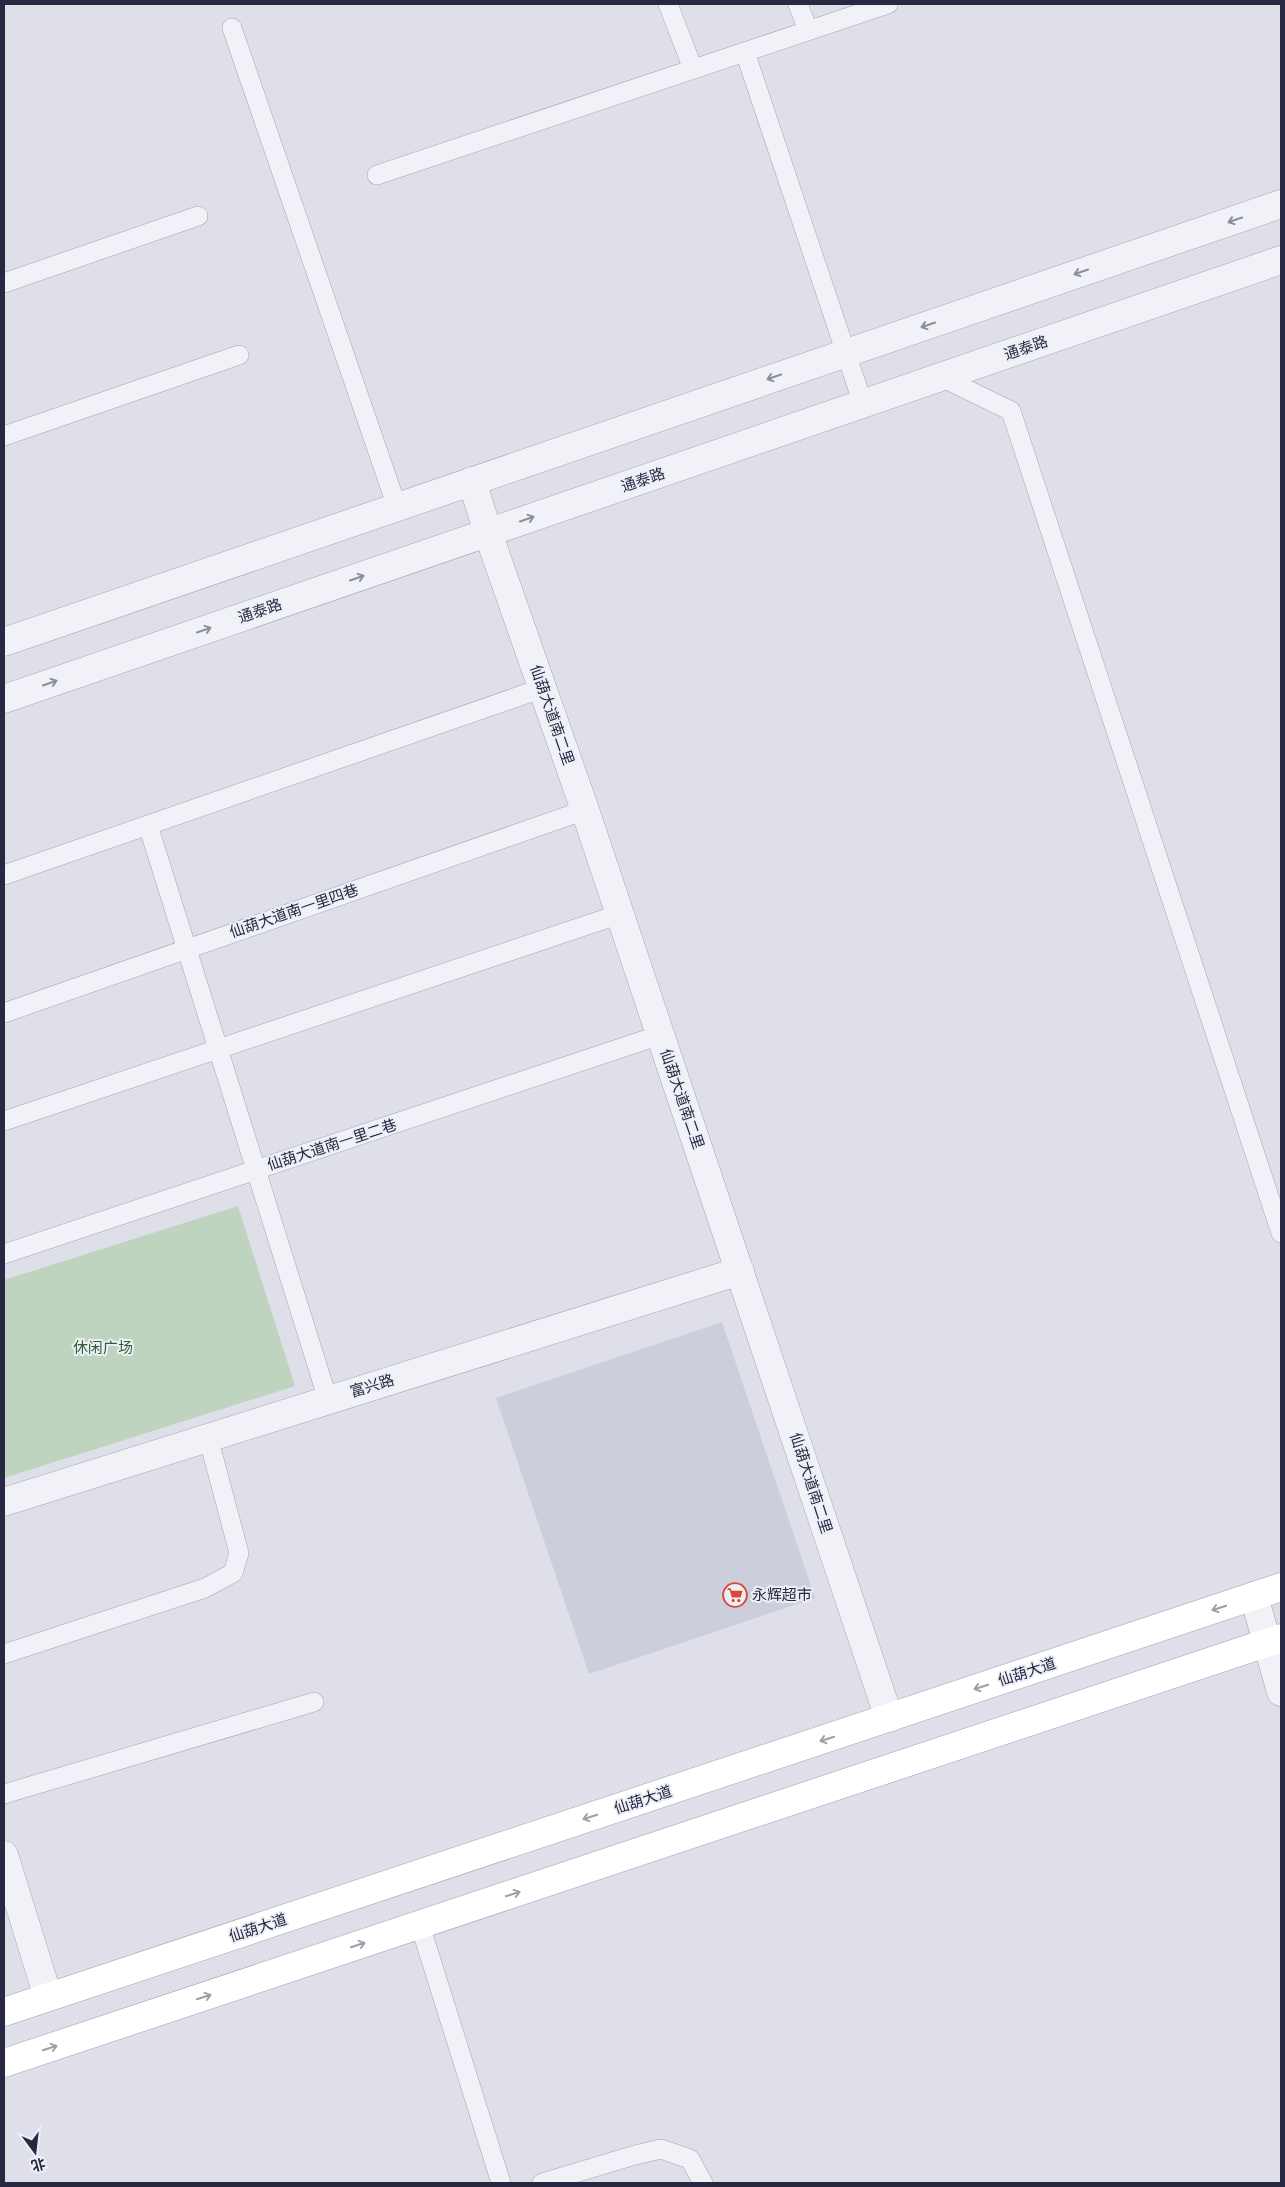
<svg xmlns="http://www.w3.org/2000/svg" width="1285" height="2187" font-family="'DejaVu Sans','Noto Sans SC',sans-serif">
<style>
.built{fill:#cccedb}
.green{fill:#bed4be}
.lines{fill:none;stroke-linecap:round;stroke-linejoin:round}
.service-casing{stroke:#a3a5b3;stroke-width:20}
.minor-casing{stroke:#a3a5b3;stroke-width:29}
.tertiary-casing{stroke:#a3a5b3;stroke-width:29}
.primary-casing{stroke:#9ca0b6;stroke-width:29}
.service{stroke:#f1f2f7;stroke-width:19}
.minor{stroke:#f1f2f7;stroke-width:28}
.tertiary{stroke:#f1f2f7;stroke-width:28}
.primary{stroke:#fff;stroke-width:28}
.oneway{stroke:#8c8e9c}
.oneway2{stroke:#9d9faa}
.labels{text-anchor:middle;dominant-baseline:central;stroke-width:4;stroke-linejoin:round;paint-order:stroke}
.street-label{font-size:15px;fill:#262941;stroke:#edeff6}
.park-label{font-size:15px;fill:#325e35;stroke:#edeff6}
.poi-label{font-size:15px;fill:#262941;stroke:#edeff6;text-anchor:start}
</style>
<rect width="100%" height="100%" fill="#dedfe9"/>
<!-- built -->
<path class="built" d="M722 1322 815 1598 589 1674 496 1398Z"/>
<!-- green -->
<path class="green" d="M238 1206 295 1386 4 1478V1280Z"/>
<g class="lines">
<!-- service casing -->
<g class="service-casing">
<g id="service">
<path d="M668 4 693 69"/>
<path d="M798 4 808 30"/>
<path d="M232 28 397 507"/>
<path d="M745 52 863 404"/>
<path d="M377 175 888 4"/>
<path d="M4 283 198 216"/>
<path d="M941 377 1011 411 1281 1233"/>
<path d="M4 436 239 355"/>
<path d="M148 825 328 1400"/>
<path d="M4 875 543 688"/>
<path d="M4 1013 585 810"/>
<path d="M4 1121 620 914"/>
<path d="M4 1254 660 1035"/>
<path d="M4 1654 205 1588 233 1573 239 1553 208 1437"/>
<path d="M4 1794 314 1702"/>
<path d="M420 1925 501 2183"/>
<path d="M542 2183 635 2155 661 2149 690 2159 703 2183"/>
</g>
</g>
<!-- minor casing -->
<g class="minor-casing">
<g id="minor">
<path d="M472 481 488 533 585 810 889 1718"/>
<path d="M4 1502 740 1271"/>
<path d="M1254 1596 1281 1692"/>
<path d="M4 1855 48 1997"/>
</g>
</g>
<!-- tertiary casing -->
<g class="tertiary-casing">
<g id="tertiary">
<path d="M4 642 1281 204"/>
<path d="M4 699 1281 260"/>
</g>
</g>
<!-- primary casing -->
<g class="primary-casing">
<g id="primary">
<path d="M4 2012 1281 1587"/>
<path d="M4 2063 1281 1638"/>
</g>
</g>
<!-- service -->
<use href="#service" class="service"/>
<!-- minor -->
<use href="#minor" class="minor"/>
<!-- tertiary -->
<use href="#tertiary" class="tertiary"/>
<!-- primary -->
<use href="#primary" class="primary"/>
</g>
<!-- one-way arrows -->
<defs><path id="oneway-shaft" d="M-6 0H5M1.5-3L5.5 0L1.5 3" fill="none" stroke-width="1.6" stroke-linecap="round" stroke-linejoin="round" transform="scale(1.25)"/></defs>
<g class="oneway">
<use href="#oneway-shaft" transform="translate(1235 220) rotate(161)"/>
<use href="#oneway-shaft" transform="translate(1081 272) rotate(161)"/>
<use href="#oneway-shaft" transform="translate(928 325) rotate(161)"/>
<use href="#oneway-shaft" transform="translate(774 377) rotate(161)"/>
<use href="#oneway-shaft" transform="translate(527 519) rotate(-19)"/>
<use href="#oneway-shaft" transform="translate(357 578) rotate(-19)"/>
<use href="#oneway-shaft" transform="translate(204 630) rotate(-19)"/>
<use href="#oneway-shaft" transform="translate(50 683) rotate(-19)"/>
</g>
<g class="oneway2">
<use href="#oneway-shaft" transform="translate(1219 1608) rotate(162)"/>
<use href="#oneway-shaft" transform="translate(981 1687) rotate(162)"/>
<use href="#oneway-shaft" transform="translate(827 1739) rotate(162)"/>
<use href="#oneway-shaft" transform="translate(590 1817) rotate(162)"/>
<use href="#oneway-shaft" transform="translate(513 1894) rotate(-18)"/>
<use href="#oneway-shaft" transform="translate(358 1945) rotate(-18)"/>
<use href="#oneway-shaft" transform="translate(204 1997) rotate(-18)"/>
<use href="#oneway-shaft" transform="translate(50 2048) rotate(-18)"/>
</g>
<!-- icons -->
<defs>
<g id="supermarket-ring" transform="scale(1.25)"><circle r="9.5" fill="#edeff6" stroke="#da4837" stroke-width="1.5"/><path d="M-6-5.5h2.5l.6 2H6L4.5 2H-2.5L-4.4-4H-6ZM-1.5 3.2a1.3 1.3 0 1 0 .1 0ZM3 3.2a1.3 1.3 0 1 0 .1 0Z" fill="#da4837"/></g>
</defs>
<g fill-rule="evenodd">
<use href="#supermarket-ring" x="735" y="1595"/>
</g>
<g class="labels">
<!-- street labels -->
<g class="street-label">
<text transform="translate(1026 348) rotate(-19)">通泰路</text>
<text transform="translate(643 480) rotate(-19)">通泰路</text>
<text transform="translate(260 611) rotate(-19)">通泰路</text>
<text transform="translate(552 715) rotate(71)">仙葫大道南二里</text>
<text transform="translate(294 911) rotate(-19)">仙葫大道南一里四巷</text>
<text transform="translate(682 1099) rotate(71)">仙葫大道南二里</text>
<text transform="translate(332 1145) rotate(-18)">仙葫大道南一里二巷</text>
<text transform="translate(372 1386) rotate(-17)">富兴路</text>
<text transform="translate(811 1483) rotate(72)">仙葫大道南二里</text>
<text transform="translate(1027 1672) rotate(-18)">仙葫大道</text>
<text transform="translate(643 1800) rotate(-18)">仙葫大道</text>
<text transform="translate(258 1928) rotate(-18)">仙葫大道</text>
</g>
<!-- park labels -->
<g class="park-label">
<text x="103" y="1348">休闲广场</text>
</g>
<!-- poi labels -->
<g class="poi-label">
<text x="752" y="1595">永辉超市</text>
</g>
</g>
<!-- border -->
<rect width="1285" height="2187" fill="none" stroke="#262941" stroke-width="10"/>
<!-- north arrow -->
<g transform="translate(35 2152) rotate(165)" stroke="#edeff6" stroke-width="4" paint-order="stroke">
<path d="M0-4L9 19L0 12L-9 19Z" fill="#262941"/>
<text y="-8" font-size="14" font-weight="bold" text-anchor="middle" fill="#262941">北</text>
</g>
</svg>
